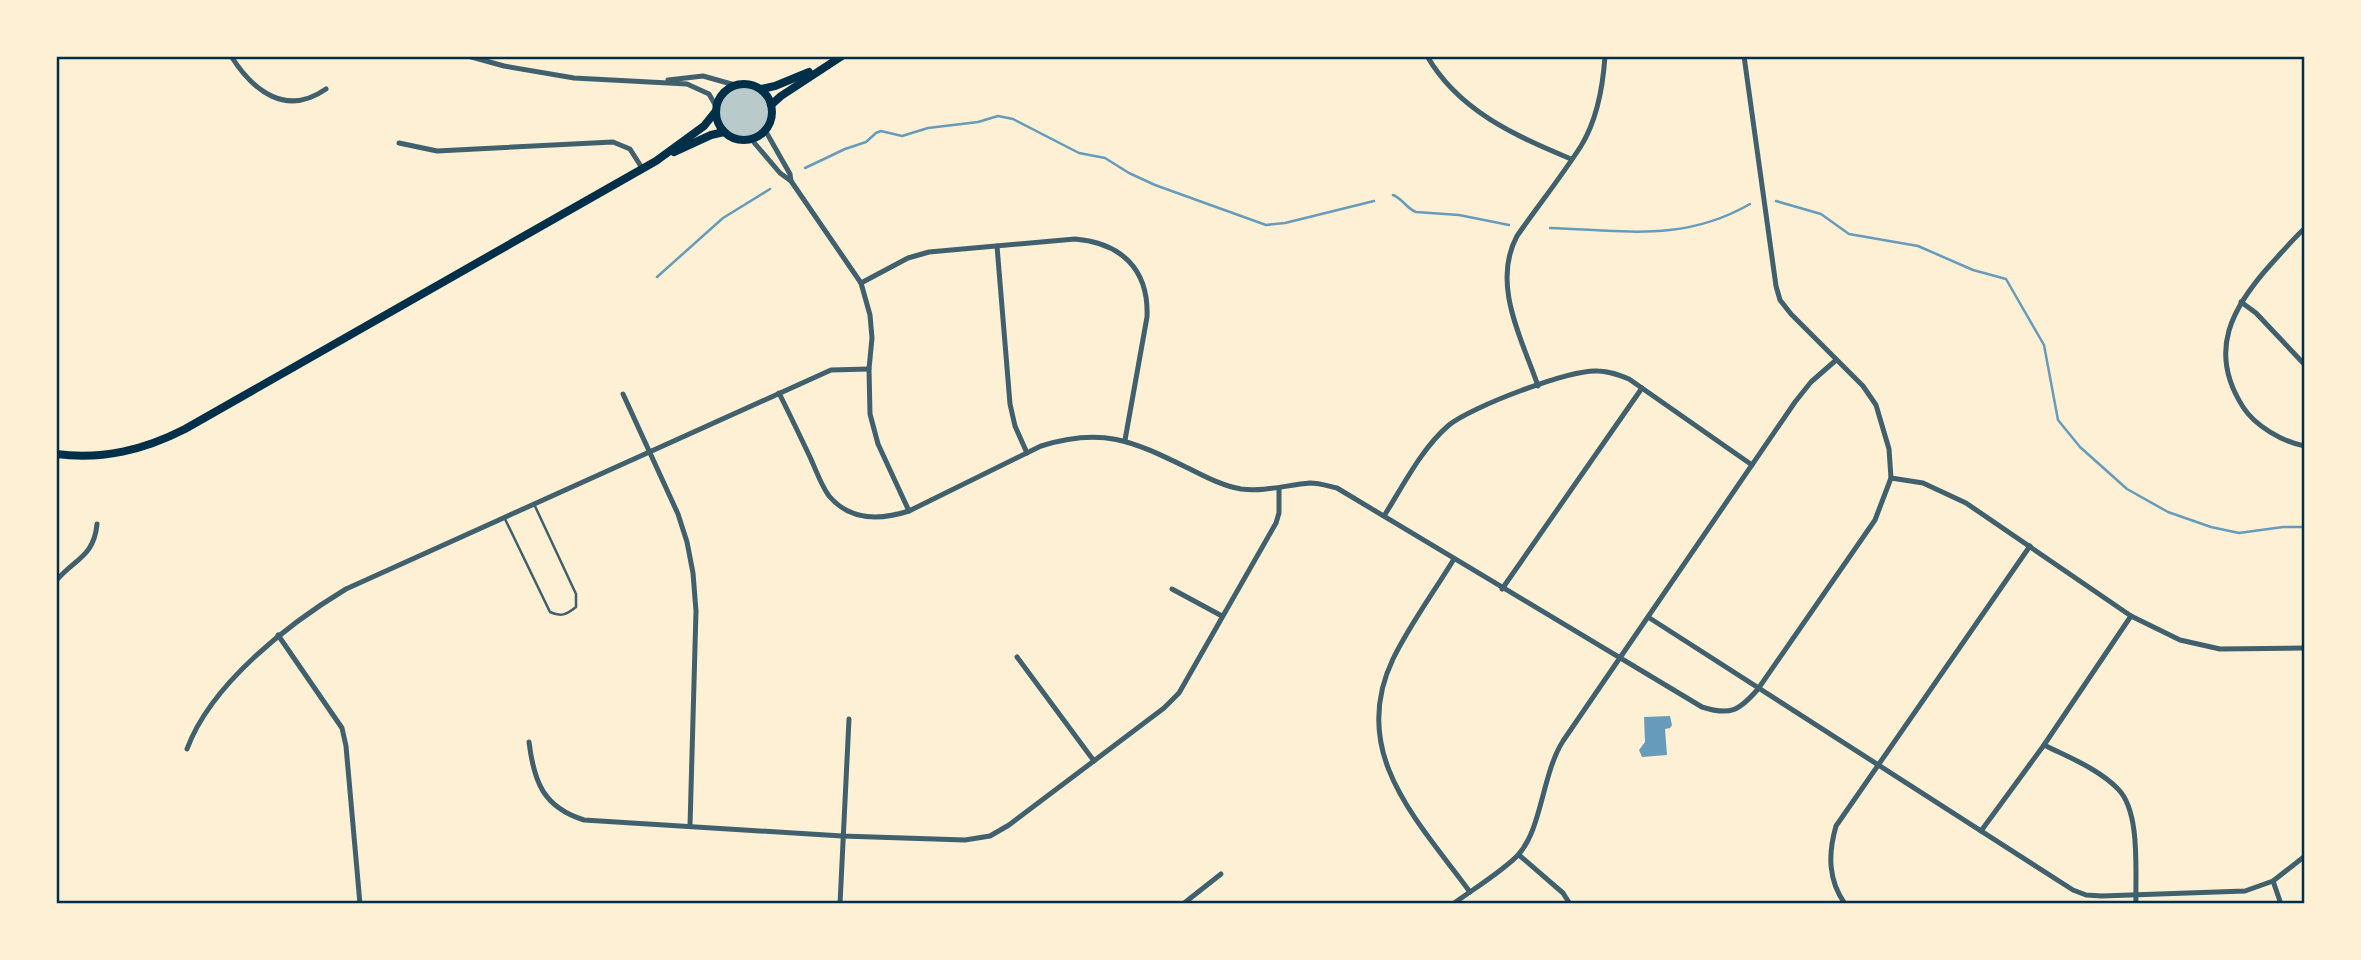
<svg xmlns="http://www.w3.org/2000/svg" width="2361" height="960" font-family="'Noto Sans',sans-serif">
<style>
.green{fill:#b9caca}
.water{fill:#669bbc}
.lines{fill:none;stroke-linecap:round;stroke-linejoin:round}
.stream{stroke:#669bbc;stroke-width:2.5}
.service{stroke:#3f606c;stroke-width:2.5}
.minor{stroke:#3f606c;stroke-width:5}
.secondary{stroke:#003049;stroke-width:8}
.neatline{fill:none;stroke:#003049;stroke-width:2.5}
</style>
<rect width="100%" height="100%" fill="#fdf0d5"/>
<!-- green -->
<circle class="green" cx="744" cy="112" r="28"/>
<!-- water -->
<path class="water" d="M1670 716 1672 725 1670 728 1665 729 1667 755 1642 757 1639 750 1645 742 1644 717Z"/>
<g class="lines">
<!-- stream -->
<g class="stream">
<path d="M805 168 845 149 866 142 876 133 881 131 902 136 928 128 978 122 998 116 1013 119 1079 153 1105 158 1129 173 1155 185 1266 225 1285 223 1374 201"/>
<path d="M1393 195C1403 199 1406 208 1416 212L1459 215 1509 225"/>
<path d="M1776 201 1821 214 1849 234 1918 246 1973 270 2006 279 2044 345 2058 420 2080 447 2127 489 2168 512 2211 527 2239 533 2283 527H2305"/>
<path d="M1550 228C1623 230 1682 243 1750 204"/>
<path d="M657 277 723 218 770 189"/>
</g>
<!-- service -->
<path class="service" d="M505 519 550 612C561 617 566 615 576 607V594L534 504"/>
<!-- minor -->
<g class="minor">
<path d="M231 56C253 91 286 117 326 89"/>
<path d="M468 56 504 66 574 78 687 84 709 94 717 108"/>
<path d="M1427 56C1459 111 1514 135 1571 159"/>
<path d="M668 80 703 76 735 85"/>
<path d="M765 130 790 174 791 181 861 283 870 315 872 338 869 369 870 414 878 444 909 511"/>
<path d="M751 139 780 173 791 181"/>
<path d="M399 143 437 151 613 142 630 149 642 168"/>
<path d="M2305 228C2293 239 2283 251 2272 263 2232 307 2207 351 2243 407 2255 426 2283 442 2305 446"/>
<path d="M997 246 1010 404 1015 426 1027 453"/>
<path d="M861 283 908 258 929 252 1075 239C1121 243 1149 269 1147 317L1125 440"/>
<path d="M2241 302 2256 313 2305 365"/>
<path d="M1538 386C1522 339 1491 284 1517 236 1538 206 1561 177 1581 146 1597 120 1603 86 1605 56"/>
<path d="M779 393C790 415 800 436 810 457 816 470 821 485 829 496 850 521 881 520 909 511L1041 446C1104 426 1134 442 1190 469 1206 477 1223 486 1241 489 1264 492 1287 485 1310 483 1319 483 1328 486 1337 488L1702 707C1730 716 1739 711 1758 689L1875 520 1891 478 1889 449 1876 405 1863 386 1791 314 1780 300 1776 286 1744 56"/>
<path d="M623 394 678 514 687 542 693 573 696 611 690 826"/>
<path d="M1891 478 1923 483 1966 503 2131 616 2180 640 2220 649 2305 648"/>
<path d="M1384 516C1403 486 1421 449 1449 425 1471 407 1570 369 1598 371 1609 371 1619 375 1629 379L1752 465"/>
<path d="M1454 559C1434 592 1410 624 1393 659 1348 753 1418 821 1470 892"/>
<path d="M56 581C74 559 94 557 97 524"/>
<path d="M1172 589 1222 616"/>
<path d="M1502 589 1642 388"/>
<path d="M1648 617 2073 890 2086 895 2102 896 2245 891 2273 881 2305 856"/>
<path d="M278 635 342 728 346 746 360 904"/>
<path d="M1017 657 1094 761"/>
<path d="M529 742C534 782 543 807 584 820L842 836 965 840 990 836 1009 825 1164 708 1179 693 1276 523 1279 513V488"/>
<path d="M2044 745C2068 757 2099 769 2118 789 2141 812 2135 873 2136 904"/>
<path d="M187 749C211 684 288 624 346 589L831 370 869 369"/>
<path d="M1981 831 2044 745 2131 616"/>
<path d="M1519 855 1563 893 1570 904"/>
<path d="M2273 881 2281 904"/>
<path d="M840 904 849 719"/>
<path d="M1183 904 1221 874"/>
<path d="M1453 904C1472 890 1503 871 1518 855 1542 829 1542 774 1563 741L1795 402 1811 382 1835 361"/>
<path d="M1845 904C1828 880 1828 854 1836 826L2030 546"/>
</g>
<!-- secondary -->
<g class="secondary">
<circle cx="744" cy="112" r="28"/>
<path d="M761 89 775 86 809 72"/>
<path d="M771 105 781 96 842 56"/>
<path d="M674 152 711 135 724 132"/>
<path d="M56 454C103 460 144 450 185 429L656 161 704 126 716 111"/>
</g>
</g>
<!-- border -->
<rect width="2361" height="960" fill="none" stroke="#fdf0d5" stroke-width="116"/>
<rect x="58" y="58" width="2245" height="844" class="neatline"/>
</svg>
